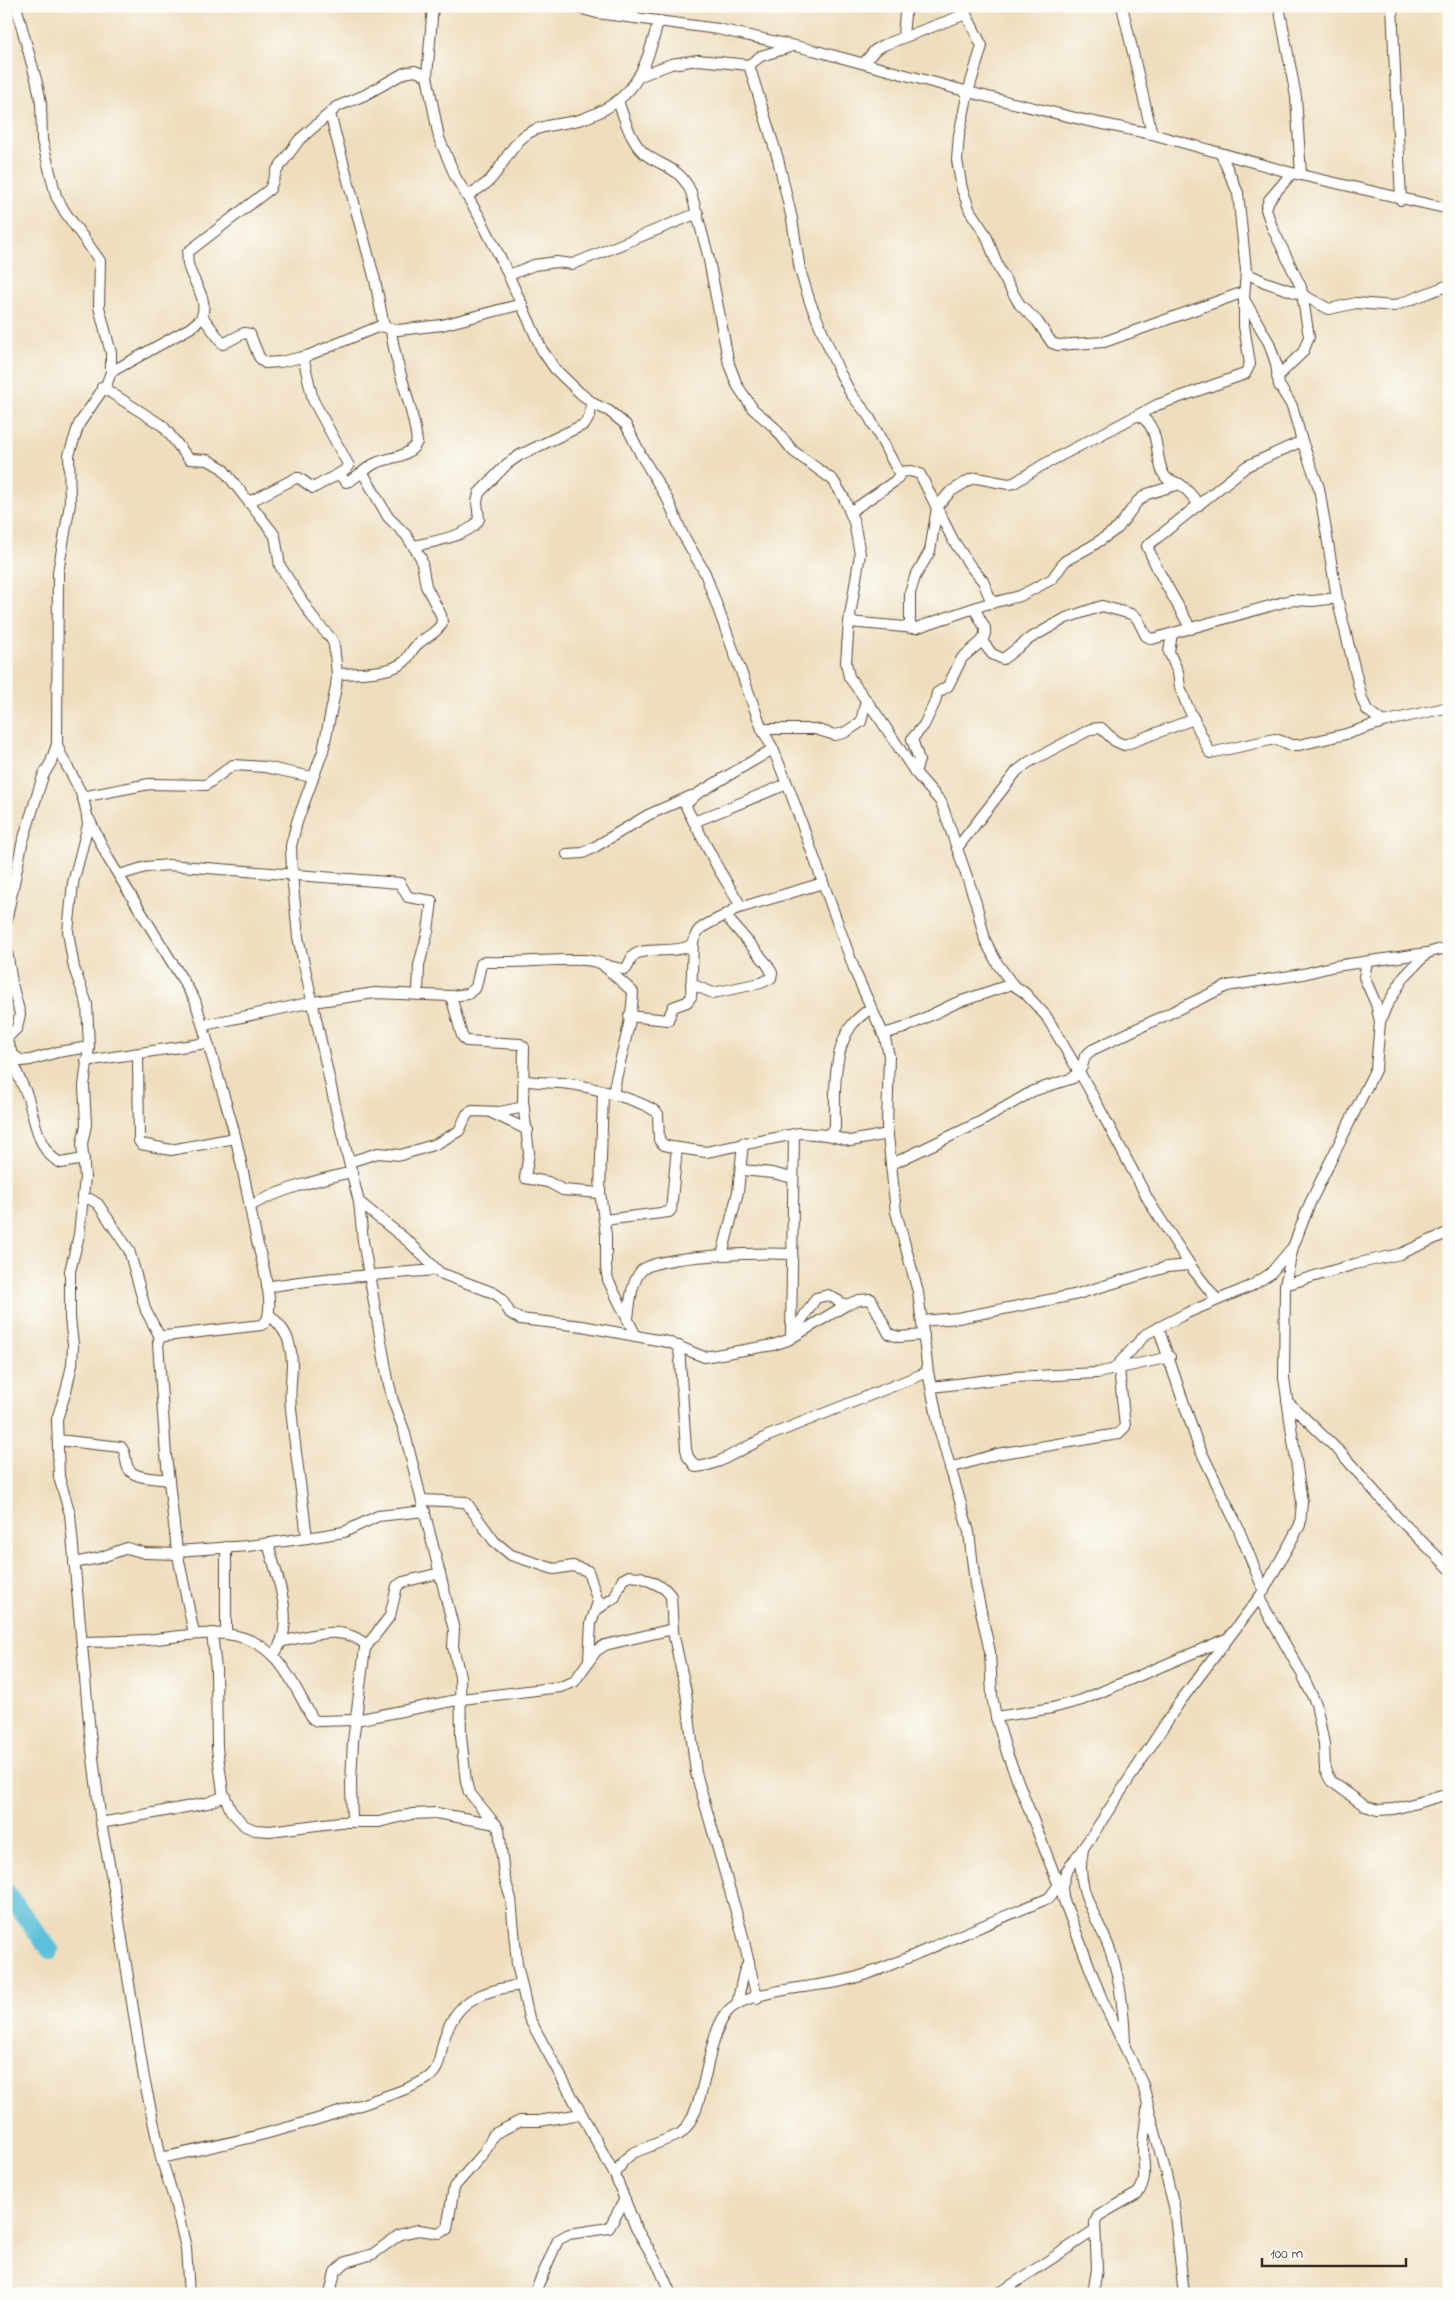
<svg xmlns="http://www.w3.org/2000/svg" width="1455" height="2300" viewBox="0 0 1455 2300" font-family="'Indie Flower',sans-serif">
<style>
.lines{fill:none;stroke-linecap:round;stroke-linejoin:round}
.river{stroke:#5cc1da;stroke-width:18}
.minor-casing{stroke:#564536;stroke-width:12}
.minor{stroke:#fff;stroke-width:10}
</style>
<rect width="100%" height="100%" fill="#fdfcf7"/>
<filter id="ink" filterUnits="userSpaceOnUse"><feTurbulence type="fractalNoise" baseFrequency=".02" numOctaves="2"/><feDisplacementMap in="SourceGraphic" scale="10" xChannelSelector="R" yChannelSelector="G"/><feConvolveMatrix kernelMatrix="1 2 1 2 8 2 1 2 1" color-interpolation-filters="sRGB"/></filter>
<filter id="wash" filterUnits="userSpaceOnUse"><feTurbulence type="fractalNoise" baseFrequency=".0096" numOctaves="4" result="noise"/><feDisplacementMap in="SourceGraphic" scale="20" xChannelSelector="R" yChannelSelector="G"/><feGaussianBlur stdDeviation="1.12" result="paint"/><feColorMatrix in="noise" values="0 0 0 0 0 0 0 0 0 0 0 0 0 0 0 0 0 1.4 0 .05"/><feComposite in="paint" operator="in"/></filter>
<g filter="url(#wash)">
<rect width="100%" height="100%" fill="#eedebe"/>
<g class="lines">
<path class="river" d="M6,1892L50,1950"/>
</g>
</g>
<g filter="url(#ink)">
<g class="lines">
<defs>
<g id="minor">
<path d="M16,6L37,83L41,103L42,140L56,196L65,212L100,261L99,307L111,353V372L107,383L79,424L69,455L70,504L58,572L57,743C60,758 70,769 76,783C83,795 87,811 88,825L73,883L68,932L74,968L87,1004L89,1047L84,1086L86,1125L82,1144L85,1177L79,1235L70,1271V1318L73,1345L72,1365L66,1391L57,1419L59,1477L70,1514L90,1733L101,1823L114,1889L144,2078L161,2158L175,2202L186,2248L189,2294"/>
<path d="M433,6L427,76L439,138L456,178L479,216L503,263L542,350L555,369L580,393L594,404L609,411L626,425L641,455L668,500L682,533L705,573L762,729L773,749L790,791L856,974L885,1038L889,1056L887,1126L896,1212L918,1292L928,1372L940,1432L969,1532L975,1584L990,1652L992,1696L996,1717L1008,1756L1059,1886"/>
<path d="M572,6L597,13L718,29L813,50L980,95L1084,120L1152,134L1292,173L1449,209"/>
<path d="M962,6L982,46L968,92L959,135L957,160L962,189L970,211L986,235L999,269L1020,305L1037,321L1052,343L1058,345L1104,342L1244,292"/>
<path d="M1122,6L1152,134"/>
<path d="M1279,6L1296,97L1301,175"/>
<path d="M1392,6L1401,200"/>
<path d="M903,36L905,14L910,6"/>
<path d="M864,63L875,50L884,45L966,14"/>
<path d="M749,65L778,159L792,219L800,270L810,302L838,369L851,394L868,415L900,475L895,481L850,512"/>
<path d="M640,76L671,64L698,60L749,65L761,56L790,47"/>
<path d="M618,101C624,117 630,141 644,153C663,168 679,166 691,192L708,255L729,364L737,385L753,409L774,427L793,451L833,480L844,498L854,522L860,554L849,622L846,662L849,677L880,719L915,772L941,802L976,903L985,940L997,963L1012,984L1025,993L1046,1016L1088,1087L1150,1203L1192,1268L1217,1300"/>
<path d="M1221,154L1238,193L1246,270L1244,299L1269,343L1276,364L1279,385L1292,406L1302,441L1319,488L1337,598L1362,699L1367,710L1383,722L1449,707"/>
<path d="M467,196C474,191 483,187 489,181C503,167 508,149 524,136C540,124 560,125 579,120C633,103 645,73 658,22"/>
<path d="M1246,273L1265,282L1303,295L1329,309L1356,303L1394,306L1449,285"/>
<path d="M509,275L534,265L556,262L573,264L698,213"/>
<path d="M202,316L223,344L244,333L250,334L259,357L265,363L280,362L307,356L380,326L398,330L442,325L522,304"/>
<path d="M384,327L375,280L330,114L336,107L365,95L404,73L415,71L427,76"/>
<path d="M111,372L190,328L201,319C212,293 183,277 188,252L270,189L277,170L299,140L331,112"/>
<path d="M1277,377L1303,352L1309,337L1301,287L1272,227L1266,209L1269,200L1292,173"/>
<path d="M102,387L163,426L189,459L208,460L222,468L270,529L275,536L280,566L315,621L331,638L334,645L337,674L336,687L323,751L297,822L291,846L292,874L298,937L337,1114L359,1202L363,1241L388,1380L393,1401L404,1430L454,1630L453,1647L460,1676L461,1736L466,1782L469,1792L499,1829L504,1876L511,1899L517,1964L529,2018L615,2175L636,2228L658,2265L671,2294"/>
<path d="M1138,415C1161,426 1154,454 1163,473C1167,482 1174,480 1181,485C1189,491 1194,498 1199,505"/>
<path d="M899,472L911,471L920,474L953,540L971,567L983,581L992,603"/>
<path d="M339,474L346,482L350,481C357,476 365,470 372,465C387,456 408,460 417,442C413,403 395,368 391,330"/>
<path d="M249,502L296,478H299L313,488L342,472L349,466L313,400L303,357"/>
<path d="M414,546C431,542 471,536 479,519L477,502L479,493L507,464L520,455L585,424L590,415L591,402"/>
<path d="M849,622L916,628L983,605L1020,596L1052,579L1065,561L1092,546L1118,528L1137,502L1147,494L1180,484"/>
<path d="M910,628V593L915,577L930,551L937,507L950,492L971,479L977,478L1008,484L1014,483L1041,466L1157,405L1245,374L1250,364L1244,326V300"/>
<path d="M1191,629L1158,570L1147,546L1247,466L1302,441"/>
<path d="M1172,634L1169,652L1178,672L1180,687L1186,703L1210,753L1275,739L1292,745H1299L1346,734L1383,722"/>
<path d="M982,641L992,654L1003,659L1029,639L1066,618L1102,606L1131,614L1137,618L1146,636L1152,639L1291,600L1313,601L1337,598"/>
<path d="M337,674C355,673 392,674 405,661C410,655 412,648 419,643C427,636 437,633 442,623L441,615L426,586L421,558L406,535L388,517L363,473"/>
<path d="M762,729H815L835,735L844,733L861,722L866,700"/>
<path d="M915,772L919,760L912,739L924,725L935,702L937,693L948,686L962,658L982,641L985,634V628L974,608"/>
<path d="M82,797L149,784L206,785L233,765L265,767L312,777"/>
<path d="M89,819L108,858L195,1000C207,1041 220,1082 232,1124C242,1161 248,1199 256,1237C260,1256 277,1306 265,1323L261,1325L165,1336L160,1337L158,1343L166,1455L177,1551L194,1634"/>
<path d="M694,822L787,784"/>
<path d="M957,848L1017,771L1029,762L1091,729L1101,728L1115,741L1124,745L1194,719"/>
<path d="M567,854L583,853L593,848L648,815L691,796"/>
<path d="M119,875L146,867L168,865L400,883L408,897L432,901L428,931L419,965L418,995"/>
<path d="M736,909L823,883"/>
<path d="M6,922L22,844L43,776L51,762L57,744"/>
<path d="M6,943L12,984L20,1014L17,1028L6,1039"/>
<path d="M1367,962L1364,977L1376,1004L1380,1022"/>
<path d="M602,964L633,992C632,1027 618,1061 613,1095"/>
<path d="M691,984L713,993L761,983L771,978L772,973L767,964L725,915"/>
<path d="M451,996L462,1036L466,1041L520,1044L524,1047L523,1102L529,1153L525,1178L548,1182L563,1190L600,1193"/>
<path d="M629,1016L668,1020L673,1007L687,1002L691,997L693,943"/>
<path d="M204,1025L313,1002L375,993L451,996L468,994L476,987L481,964L484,962C518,963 551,959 584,960C598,960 611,969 626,969C629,965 630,960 633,956C643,946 674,954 689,946C695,943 694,935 699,930C708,921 736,914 739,903L718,868L687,809L686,804L697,794L773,749"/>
<path d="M883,1034L904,1028L956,1003L1012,984"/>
<path d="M6,1041C13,1049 13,1061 16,1070C19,1079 24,1087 27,1095C35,1118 37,1152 61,1163L84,1159"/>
<path d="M138,1054L139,1141L141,1144L171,1150L235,1138"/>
<path d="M13,1055L22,1061L30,1060L58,1052L89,1047"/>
<path d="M86,1061L207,1043"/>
<path d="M523,1080C539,1084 554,1081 570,1084C587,1086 649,1102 658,1114L659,1140L664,1145L672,1147L706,1152L800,1133L827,1135L835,1128C835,1096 832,1053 851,1026C857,1018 864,1013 871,1008"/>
<path d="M603,1092L600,1192L606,1235V1268L608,1280L636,1336"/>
<path d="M492,1113L528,1130"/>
<path d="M827,1135L850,1141L888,1134"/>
<path d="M349,1162L378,1153L401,1155L436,1144L459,1131L467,1114L472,1111L500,1112L524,1107"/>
<path d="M892,1164L980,1122L1033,1091L1073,1078L1082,1067L1085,1056L1092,1050L1227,986L1303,974L1335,966L1427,953L1449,947"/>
<path d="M742,1170L772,1173L793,1178"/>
<path d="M83,1199H90L98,1204L129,1250L146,1311L160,1337"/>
<path d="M359,1202L409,1242L440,1273L494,1293L501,1298L510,1313L520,1319L582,1326L668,1342L704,1357L773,1345L788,1340L846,1305L859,1300L871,1299L889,1334L899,1337L924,1335"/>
<path d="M250,1206C281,1189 317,1180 352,1172"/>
<path d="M604,1220L669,1212L671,1210L677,1148"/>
<path d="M722,1255L738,1192L743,1143"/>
<path d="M1285,1285L1355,1264L1400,1254L1449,1232"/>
<path d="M267,1287C322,1277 379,1275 435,1270"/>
<path d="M269,1314C277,1322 286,1331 289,1343C296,1366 288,1386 291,1408C295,1451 302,1494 307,1538"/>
<path d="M628,1318C630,1303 631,1283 641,1271C657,1254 766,1253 792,1254"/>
<path d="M922,1321L958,1318L1074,1295L1167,1267L1189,1265"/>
<path d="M1158,1327L1198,1445L1236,1523L1264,1591"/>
<path d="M791,1335L794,1134"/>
<path d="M791,1336L816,1298L828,1295L846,1305"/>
<path d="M679,1346L686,1449L688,1457L696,1467L708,1465L720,1461L768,1436L928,1372"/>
<path d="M1113,1370L1146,1334L1187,1313L1251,1286L1270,1274L1291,1249"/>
<path d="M932,1387L1014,1377L1097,1373L1170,1357"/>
<path d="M1287,1401L1341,1453L1397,1517L1449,1568"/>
<path d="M58,1440L121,1447C126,1452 125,1458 127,1465C130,1480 157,1478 169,1480"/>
<path d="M950,1468L997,1454L1118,1434L1125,1427L1119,1368"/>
<path d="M422,1500L466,1502L494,1541L511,1555L554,1569L573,1566L588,1571L598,1602L591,1623L589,1659"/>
<path d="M268,1543C277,1579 298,1624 273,1656"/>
<path d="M226,1547V1633"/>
<path d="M177,1551L248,1546L307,1538L344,1532L378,1516L425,1511"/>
<path d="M74,1563L99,1558L127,1548L145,1553L178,1554"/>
<path d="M1259,1598L1302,1674L1316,1704L1324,1744L1325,1770L1331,1781L1365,1806L1378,1810L1394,1809L1449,1794"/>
<path d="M595,1611L615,1597L622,1580L629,1576L641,1577L656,1584L665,1589L671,1596L673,1632L686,1692L696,1773L741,1929L757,1998"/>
<path d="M212,1633L216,1669L217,1748L223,1792L231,1811L245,1826L255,1830L270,1831L340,1822H379L412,1814L436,1813L496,1824"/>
<path d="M283,1641C312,1636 343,1623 367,1646"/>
<path d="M82,1642C106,1641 131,1642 155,1639C195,1635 238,1623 271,1654C288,1669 301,1699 313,1719L317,1721L356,1720L462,1699L560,1687L574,1682L596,1651L605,1645L673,1629"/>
<path d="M996,1717L1052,1708L1082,1700L1226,1639"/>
<path d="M352,1822L351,1782L353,1741L365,1648L390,1616L397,1586L403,1582L440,1573"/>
<path d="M101,1823L207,1803L225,1796"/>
<path d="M1083,1850C1073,1893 1102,1921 1113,1959C1121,1986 1124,2014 1125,2043"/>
<path d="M737,2004L744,1972L749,1961"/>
<path d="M161,2158C231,2143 299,2127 366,2103C385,2096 405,2091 423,2081C438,2073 439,2063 442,2047C452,2002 478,1991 521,1985"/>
<path d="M615,2175L624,2160L633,2153L680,2134C708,2111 704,2039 728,2011C746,1991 811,1987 837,1982C868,1976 897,1962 926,1950C967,1932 1008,1915 1049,1898L1061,1882"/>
<path d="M330,2294L335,2272L346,2262L373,2254L399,2235L409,2232L419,2230L439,2233L447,2229L454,2187L483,2154L494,2134L520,2121H539L581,2114"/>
<path d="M534,2294L558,2240L569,2234L609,2228L625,2199"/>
<path d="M998,2294L1095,2230"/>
<path d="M1093,2294L1097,2269L1095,2222L1098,2216L1138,2193C1148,2180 1143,2165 1143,2150C1143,2137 1146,2123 1147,2110"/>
<path d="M1184,2294L1174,2206L1143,2085L1101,1997L1063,1898L1062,1887L1066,1872L1093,1834L1179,1703L1261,1595L1300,1525L1302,1502L1284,1378L1285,1285L1293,1247L1310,1203L1376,1068L1380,1022L1386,1007L1404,977L1427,953"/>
</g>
</defs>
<use href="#minor" class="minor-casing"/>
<use href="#minor" class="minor"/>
</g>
</g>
<rect width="1455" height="2300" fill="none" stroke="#fdfcf7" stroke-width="25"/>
<path d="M1262 2258v8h144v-8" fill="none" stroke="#3b2a1e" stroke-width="2.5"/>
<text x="1270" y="2258" font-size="15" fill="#3b2a1e" stroke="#fdfcf7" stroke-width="4" paint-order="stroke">100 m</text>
</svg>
